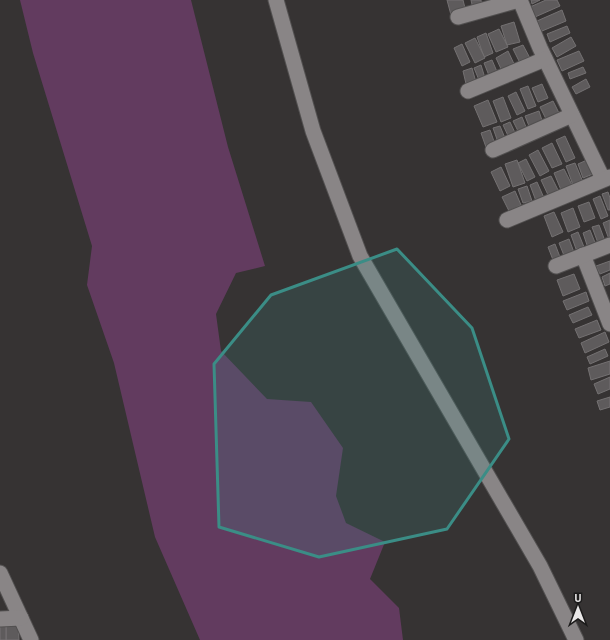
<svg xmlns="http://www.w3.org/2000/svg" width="610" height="640" viewBox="0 0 610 640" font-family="'PT Sans',sans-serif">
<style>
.water{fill:#623b5f}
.building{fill:#5e5b5c;stroke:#747172}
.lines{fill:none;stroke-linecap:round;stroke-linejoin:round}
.minor-casing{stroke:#525050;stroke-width:17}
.minor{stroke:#898586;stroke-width:15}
.marked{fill:#3b8d86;fill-opacity:0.2;stroke:#3b8d86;stroke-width:3;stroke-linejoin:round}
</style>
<rect width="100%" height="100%" fill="#363333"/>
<path class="water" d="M20,0H191L228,147L265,266L236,273L216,314L221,351L267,399L311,402L343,448L336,496L346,523L385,542L370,579L399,608L403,640H200L155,537L114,363L87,285L92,246L33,53Z"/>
<g class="building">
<path d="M447,0H463L466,12L451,15Z"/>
<path d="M471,0H481L482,7L473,9Z"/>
<path d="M531,0H540L532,4Z"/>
<path d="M546,0H557L560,6L535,17L530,7Z"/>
<path d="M562,10L566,21L542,31L537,21Z"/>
<path d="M514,22L520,42L507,45L501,26Z"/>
<path d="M567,26L570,33L550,42L547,34Z"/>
<path d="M499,29L508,47L496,52L488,34Z"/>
<path d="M486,33L493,53L484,57L477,37Z"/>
<path d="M571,37L576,46L557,57L552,48Z"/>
<path d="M475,38L485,58L475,63L465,43Z"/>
<path d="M462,44L470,62L462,66L454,48Z"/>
<path d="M523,45L531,60L521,65L513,49Z"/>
<path d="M508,51L515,66L502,71L496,58Z"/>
<path d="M579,51L584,61L562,71L557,60Z"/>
<path d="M492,60L498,74L490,78L484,63Z"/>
<path d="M481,65L485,78L479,80L474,68Z"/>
<path d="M583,67L586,73L570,79L568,73Z"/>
<path d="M472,68L477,86L467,88L463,71Z"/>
<path d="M586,79L590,87L576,94L572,87Z"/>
<path d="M542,84L548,98L538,102L532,88Z"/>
<path d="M528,86L536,106L528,109L520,89Z"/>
<path d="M516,92L525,111L517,115L508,96Z"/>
<path d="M503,97L511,118L501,122L493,101Z"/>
<path d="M488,100L497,122L483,127L474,106Z"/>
<path d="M553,101L560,115L547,121L540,107Z"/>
<path d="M539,111L544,127L531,131L525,116Z"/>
<path d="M522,117L528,132L520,135L513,121Z"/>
<path d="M510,122L517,137L510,140L503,125Z"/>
<path d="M500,126L507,143L499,145L493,128Z"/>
<path d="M490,130L496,147L487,150L481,133Z"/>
<path d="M565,136L575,158L566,162L556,140Z"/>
<path d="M552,143L562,164L552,168L542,148Z"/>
<path d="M538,150L549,171L540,176L529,155Z"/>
<path d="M526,159L535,177L527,181L518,163Z"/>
<path d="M517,160L525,183L513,187L505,164Z"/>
<path d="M587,160L593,174L583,178L578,164Z"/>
<path d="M575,163L583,182L573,185L566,166Z"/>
<path d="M501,167L510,186L500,191L491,172Z"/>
<path d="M564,169L572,185L561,190L554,173Z"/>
<path d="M551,176L559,192L549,197L541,180Z"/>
<path d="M537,182L544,198L536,201L530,185Z"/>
<path d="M527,186L532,201L523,203L518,189Z"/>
<path d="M515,191L521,205L509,211L502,197Z"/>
<path d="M608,192L610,198V210H608L602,194Z"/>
<path d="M600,196L608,216L601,219L593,199Z"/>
<path d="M589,202L595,218L584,222L578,206Z"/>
<path d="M573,208L580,227L568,232L561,213Z"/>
<path d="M554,212L563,232L552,237L544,216Z"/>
<path d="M610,220V242L603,223Z"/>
<path d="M599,225L605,241L598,243L592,227Z"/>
<path d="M590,230L596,245L588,248L583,233Z"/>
<path d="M578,232L584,247L576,249L571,235Z"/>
<path d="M569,239L575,255L565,258L559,243Z"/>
<path d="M555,244L560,257L553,260L548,247Z"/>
<path d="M610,261V270L600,274L596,266Z"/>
<path d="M610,273V284L605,286L602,277Z"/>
<path d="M574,274L580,289L563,296L557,280Z"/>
<path d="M586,292L589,301L567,310L563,301Z"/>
<path d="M588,307L592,315L573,323L569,315Z"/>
<path d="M597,320L601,330L579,338L575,329Z"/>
<path d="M605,332L609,342L585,353L581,343Z"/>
<path d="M605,349L608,356L590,364L587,357Z"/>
<path d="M610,361V374L591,380L588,368Z"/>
<path d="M610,377V389L598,394L594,384Z"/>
<path d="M610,397V407L600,410L597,401Z"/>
<path d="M18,621L19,640H6V622Z"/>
<rect x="0" y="622" width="6" height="18"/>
</g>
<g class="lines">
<defs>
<g id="minor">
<path d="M276,0L313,131L360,256L540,566L576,640"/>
<path d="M520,0L540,48L603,179"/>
<path d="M458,17L519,0"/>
<path d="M468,91L545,59"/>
<path d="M493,150L572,115"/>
<path d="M507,220L610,177"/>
<path d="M583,255L610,324"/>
<path d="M556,266L610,245"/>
<path d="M0,573L31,640"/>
<path d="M0,619L21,618"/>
</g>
</defs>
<use href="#minor" class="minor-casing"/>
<use href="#minor" class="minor"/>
</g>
<path class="marked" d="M397,249L472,328L509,439L447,529L319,557L219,527L214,364L271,295Z"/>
<g transform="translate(578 608)" stroke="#1c1b1b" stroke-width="3" paint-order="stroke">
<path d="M0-3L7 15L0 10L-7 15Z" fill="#eae8e8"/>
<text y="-6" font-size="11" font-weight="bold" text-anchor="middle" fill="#eae8e8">U</text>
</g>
</svg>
